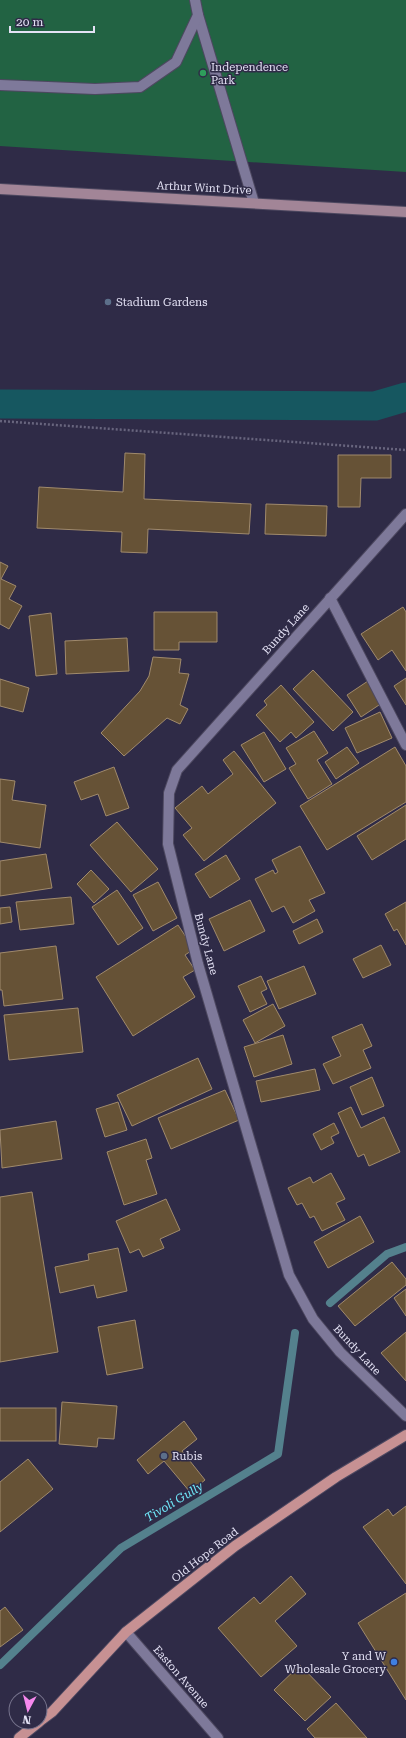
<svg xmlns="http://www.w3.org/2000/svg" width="406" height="1738" viewBox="0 0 406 1738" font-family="'Roboto Serif',serif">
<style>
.green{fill:#226343}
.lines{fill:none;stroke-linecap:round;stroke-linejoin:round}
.stream{stroke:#54818d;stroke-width:8}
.canal{stroke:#165760;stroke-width:29}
.building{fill:#665236;stroke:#a08a6c}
.lane-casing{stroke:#4d4860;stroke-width:12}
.street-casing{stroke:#4d4860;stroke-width:12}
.secondary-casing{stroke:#4d4860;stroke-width:12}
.primary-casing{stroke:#4d4860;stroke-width:12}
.path{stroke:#68657e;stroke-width:2.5;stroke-dasharray:2 2;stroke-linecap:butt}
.lane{stroke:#7e799a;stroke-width:10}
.street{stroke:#7e799a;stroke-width:10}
.secondary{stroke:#a28597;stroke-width:10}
.primary{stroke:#c79193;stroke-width:10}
.leisure-dot{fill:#2e9e5b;stroke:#2f2b47;stroke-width:1.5}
.service-dot{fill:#5c6f8a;stroke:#2f2b47;stroke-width:1.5}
.shop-dot{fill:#3f7fe0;stroke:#2f2b47;stroke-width:1.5}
.labels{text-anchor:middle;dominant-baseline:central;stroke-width:3;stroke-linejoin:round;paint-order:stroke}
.poi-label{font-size:11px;fill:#e4e2f5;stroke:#2f2b47;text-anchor:start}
.street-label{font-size:11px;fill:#e4e2f5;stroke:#2f2b47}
.water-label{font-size:12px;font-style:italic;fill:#70e8f9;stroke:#2f2b47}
</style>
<rect width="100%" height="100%" fill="#2f2b47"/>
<path class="green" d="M0,0H406V172L0,146Z"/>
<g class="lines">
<g class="stream">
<path d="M330,1303L387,1254L406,1247"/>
<path d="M0,1665L121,1548L278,1454L295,1333"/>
</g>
<path class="canal" d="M0,404L375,406L406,397"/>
</g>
<g class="building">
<path d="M125,453L145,454L144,499L251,504L249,534L148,529L147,553L121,552L122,532L37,528L39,487L123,492Z"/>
<path d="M338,455H391V478H361L360,507H338Z"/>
<path d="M266,504L327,506L326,536L265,534Z"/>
<path d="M0,562L8,566L1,579L16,586L9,599L22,606L9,629L0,624Z"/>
<path d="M403,607L406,612V671L392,650L378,660L361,634Z"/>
<path d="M154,612H217V642H179V650H154Z"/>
<path d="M51,613L57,674L36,676L29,616Z"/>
<path d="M127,638L129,671L66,674L65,641Z"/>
<path d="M153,657L181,659L179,673L189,674L180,705L188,709L180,724L167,718L124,756L101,733L140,691L149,676Z"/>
<path d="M313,670L353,712L333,731L293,689Z"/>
<path d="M406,678V705L394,686Z"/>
<path d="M0,679L29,688L23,712L0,706Z"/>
<path d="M368,681L382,703L361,717L347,695Z"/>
<path d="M281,685L314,722L296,738L291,732L280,742L256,715L267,705L264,701Z"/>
<path d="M380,712L392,738L357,753L345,728Z"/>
<path d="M314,731L328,753L317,760L332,784L308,799L289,768L296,764L286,748Z"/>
<path d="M264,732L286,769L264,782L241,745Z"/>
<path d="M347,747L359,763L336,779L325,762Z"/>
<path d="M395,747L406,766V802L327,850L300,806Z"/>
<path d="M234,751L276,803L204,861L183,835L192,828L175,808L202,786L208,794L233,774L223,760Z"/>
<path d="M114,767L129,808L106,816L98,794L81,800L74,782Z"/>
<path d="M0,779L15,781L12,800L46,805L40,848L0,842Z"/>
<path d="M406,805V839L372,860L357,836Z"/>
<path d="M117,822L158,869L131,892L90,845Z"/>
<path d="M300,846L325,893L309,900L315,911L293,923L284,906L272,912L255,879L273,870L275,874L278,872L272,860Z"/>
<path d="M46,854L52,888L0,896V861Z"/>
<path d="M226,855L240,879L210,898L195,874Z"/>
<path d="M91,870L109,889L94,903L77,884Z"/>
<path d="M158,882L177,918L153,931L133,895Z"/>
<path d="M117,890L143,928L118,945L92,907Z"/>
<path d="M71,897L74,924L20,930L16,902Z"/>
<path d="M250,900L265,931L224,951L209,919Z"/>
<path d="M406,902V945L397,929L394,931L385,914Z"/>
<path d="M10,907L12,922L0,924V908Z"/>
<path d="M317,919L323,932L299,944L293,931Z"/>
<path d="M178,925L194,949L185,955L195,970L183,977L195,997L133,1036L96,977Z"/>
<path d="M381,945L391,965L363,978L353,959Z"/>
<path d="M56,946L63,999L4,1006L2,990H0V953Z"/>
<path d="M304,966L316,994L279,1009L267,981Z"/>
<path d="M261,976L267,989L261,992L267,1004L250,1012L238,986Z"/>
<path d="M273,1004L285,1026L255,1043L243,1020Z"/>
<path d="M78,1008L83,1052L9,1060L4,1015Z"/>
<path d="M362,1024L372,1046L363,1050L371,1068L333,1084L323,1064L341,1056L332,1037Z"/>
<path d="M283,1035L292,1064L254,1077L244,1047Z"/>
<path d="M198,1058L212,1089L132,1126L117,1095Z"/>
<path d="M315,1069L320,1090L261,1102L256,1081Z"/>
<path d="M372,1077L384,1106L362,1115L350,1087Z"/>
<path d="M225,1090L239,1120L171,1149L158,1118Z"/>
<path d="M118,1102L127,1130L105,1137L96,1109Z"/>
<path d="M351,1107L361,1128L384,1117L400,1152L369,1166L364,1154L358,1157L338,1113Z"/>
<path d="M56,1121L62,1159L2,1168L0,1130Z"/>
<path d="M334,1123L339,1133L331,1137L334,1143L321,1150L313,1134Z"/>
<path d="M146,1139L152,1158L146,1160L157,1194L124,1205L107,1152Z"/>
<path d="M331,1173L345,1199L336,1203L345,1220L322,1231L314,1216L310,1218L302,1203L297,1205L288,1188L310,1177L313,1183Z"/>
<path d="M32,1192L58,1352L0,1362V1197Z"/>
<path d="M166,1199L180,1230L160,1239L164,1248L143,1257L139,1249L130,1253L116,1221Z"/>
<path d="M360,1216L374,1242L328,1268L314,1242Z"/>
<path d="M118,1248L127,1291L97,1298L94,1285L60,1293L55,1267L89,1260L88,1254Z"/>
<path d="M392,1262L406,1279V1285L355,1326L338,1306Z"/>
<path d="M406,1289V1316L394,1298Z"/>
<path d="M135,1320L143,1368L107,1375L98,1327Z"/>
<path d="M406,1332V1381L381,1353Z"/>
<path d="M62,1402L117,1406L114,1439L98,1438L97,1447L59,1444Z"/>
<rect x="0" y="1408" width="56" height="33"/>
<path d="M184,1421L197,1439L182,1451L205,1480L190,1492L164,1461L148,1474L137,1460Z"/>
<path d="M28,1459L53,1489L0,1532V1482Z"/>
<path d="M406,1506V1584L363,1527L388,1509L393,1516Z"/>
<path d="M291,1576L306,1594L275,1621L297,1646L261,1677L218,1628L254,1597L260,1604Z"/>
<path d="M406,1593V1700L358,1623Z"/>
<path d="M5,1607L23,1630L0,1647V1611Z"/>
<path d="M300,1665L331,1697L305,1721L274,1690Z"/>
<path d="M336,1703L367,1738H315L307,1729Z"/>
</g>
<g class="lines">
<defs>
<g id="lane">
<path d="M198,15L254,203"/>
<path d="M0,85L95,89L140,87L176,62L198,15L195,0"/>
</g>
<g id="street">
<path d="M406,514L177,770L169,793L168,844L198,964L289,1275L313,1319L340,1352L406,1416"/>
<path d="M330,598L406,745"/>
<path d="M126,1632L218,1738"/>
</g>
<path id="secondary" d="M0,189L406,212"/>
<g id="primary">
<path d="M40,1721L52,1712L126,1632L235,1546L336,1477L406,1435"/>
<path d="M19,1738L39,1722"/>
</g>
</defs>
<use href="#lane" class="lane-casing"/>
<use href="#street" class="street-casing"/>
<use href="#secondary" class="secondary-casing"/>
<use href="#primary" class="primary-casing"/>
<path class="path" d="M0,421L406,450"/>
<use href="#lane" class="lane"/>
<use href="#street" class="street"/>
<use href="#secondary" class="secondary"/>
<use href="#primary" class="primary"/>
</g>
<circle class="leisure-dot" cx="203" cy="73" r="4"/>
<g class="service-dot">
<circle cx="108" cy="302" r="4"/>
<circle cx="164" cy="1456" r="4"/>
</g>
<circle class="shop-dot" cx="394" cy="1662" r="4"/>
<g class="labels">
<g class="poi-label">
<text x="211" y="67">Independence<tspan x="211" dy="13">Park</tspan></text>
<text x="116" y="302">Stadium Gardens</text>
<text x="172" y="1456">Rubis</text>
<text x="386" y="1656" text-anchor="end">Y and W<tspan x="386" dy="13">Wholesale Grocery</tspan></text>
</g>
<g class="street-label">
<text transform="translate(204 188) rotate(3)">Arthur Wint Drive</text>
<text transform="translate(286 629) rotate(-48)">Bundy Lane</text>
<text transform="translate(206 944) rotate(75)">Bundy Lane</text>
<text transform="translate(357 1350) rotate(47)">Bundy Lane</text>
<text transform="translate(205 1555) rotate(-38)">Old Hope Road</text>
<text transform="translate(181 1677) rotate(49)">Easton Avenue</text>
</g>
<g class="water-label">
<text transform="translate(174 1502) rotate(-31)">Tivoli Gully</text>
</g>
</g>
<g transform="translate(28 1710) rotate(187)"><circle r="19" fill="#2f2b47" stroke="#77748d"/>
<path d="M0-3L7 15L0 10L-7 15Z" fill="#f688ed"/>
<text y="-6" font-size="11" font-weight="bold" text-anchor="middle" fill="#e4e2f5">N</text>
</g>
<path d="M10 26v6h84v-6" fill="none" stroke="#e4e2f5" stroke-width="2"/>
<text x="16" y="26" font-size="12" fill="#e4e2f5" stroke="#2f2b47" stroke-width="3" paint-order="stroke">20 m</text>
</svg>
